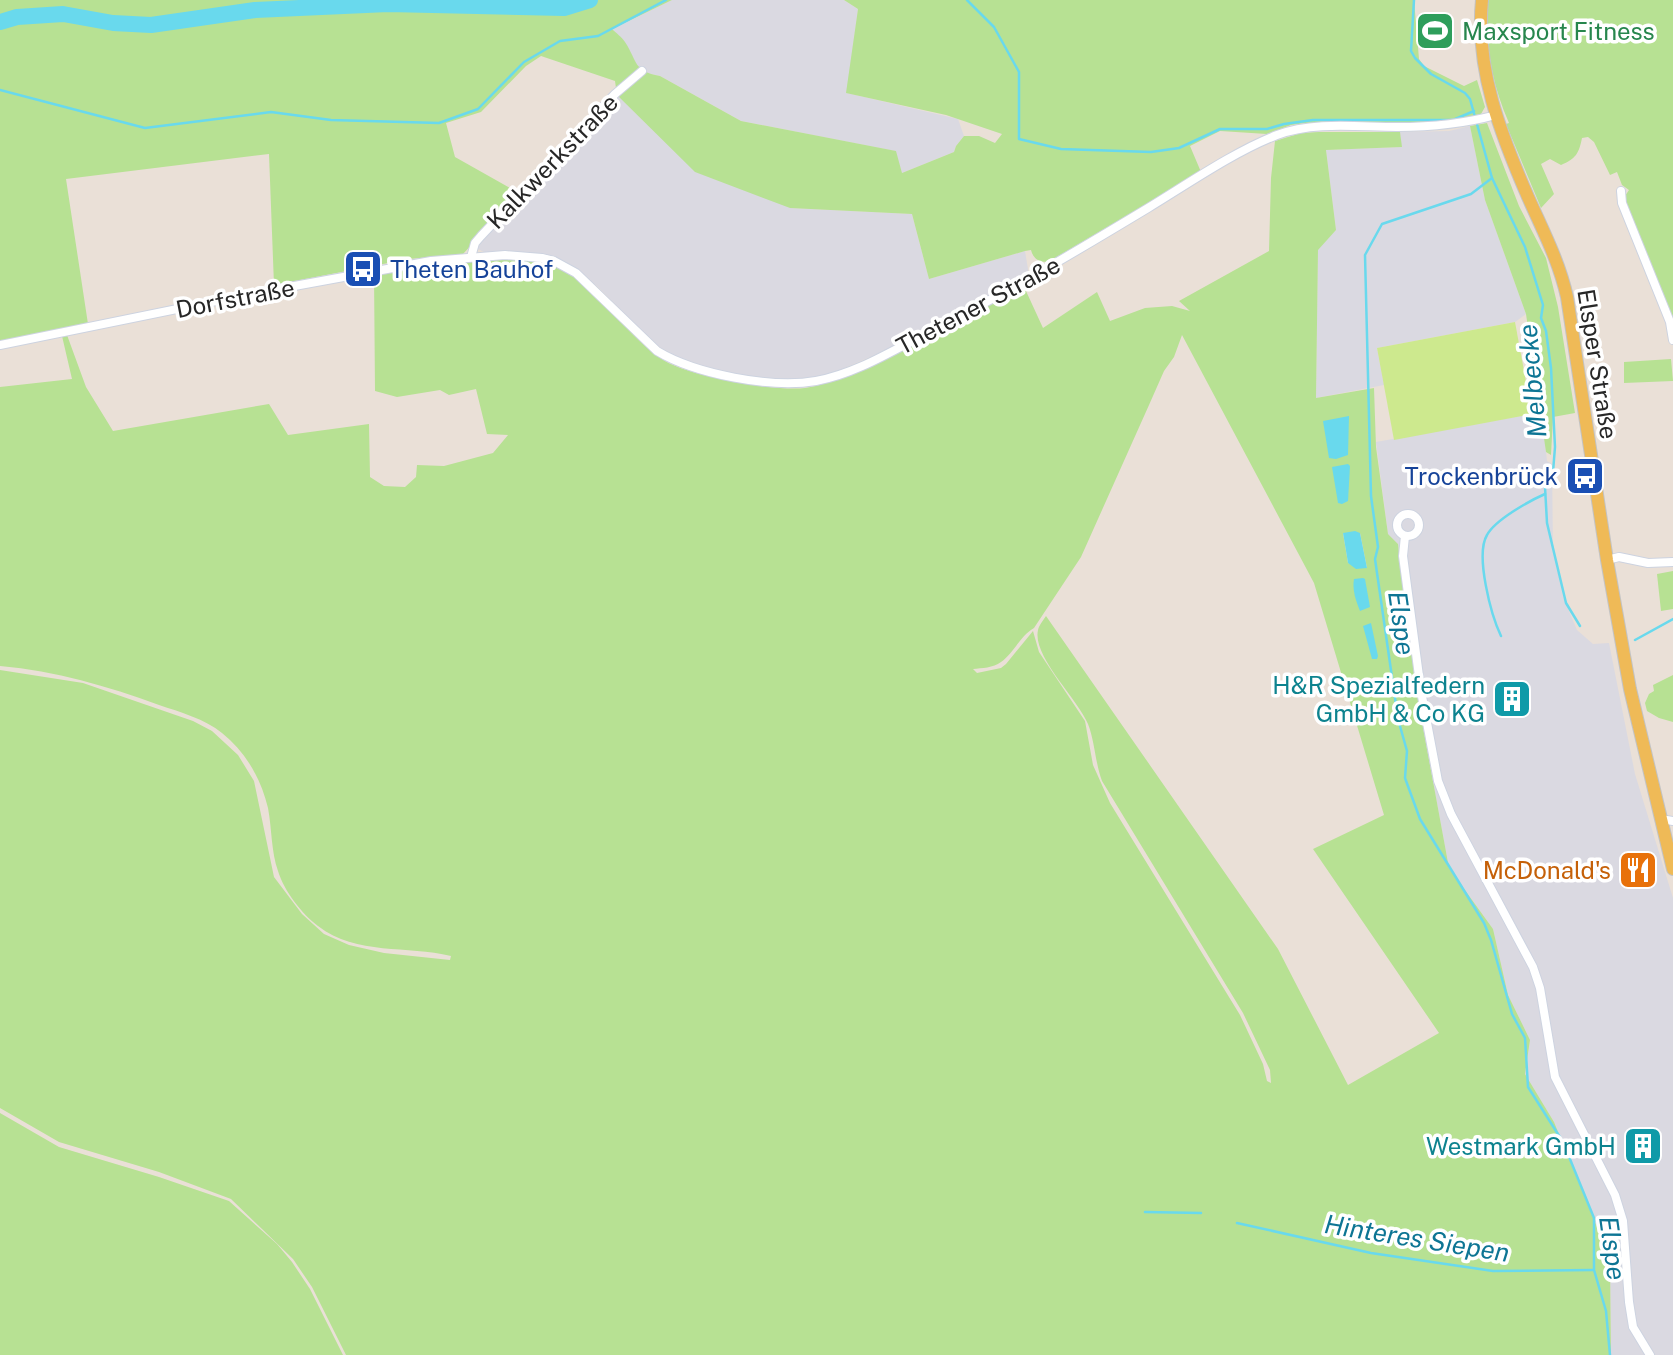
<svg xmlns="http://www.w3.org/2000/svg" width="1673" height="1355" viewBox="0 0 1673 1355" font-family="'Public Sans',sans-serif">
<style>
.industrial{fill:#dad9e1}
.green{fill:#b7e193;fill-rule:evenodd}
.pitch{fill:#cde98e}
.water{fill:#69d9ed}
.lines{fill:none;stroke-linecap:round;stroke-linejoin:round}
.stream{stroke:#69d9ed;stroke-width:2.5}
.river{stroke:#69d9ed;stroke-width:16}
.minor-casing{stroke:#cdd3e0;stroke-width:10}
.primary-casing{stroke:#c3c3c3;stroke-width:14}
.minor{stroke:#fff;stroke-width:8}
.primary{stroke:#efba57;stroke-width:12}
.labels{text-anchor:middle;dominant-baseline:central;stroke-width:7;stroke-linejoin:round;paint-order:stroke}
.leisure-label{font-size:24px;fill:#27864d;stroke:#fff;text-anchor:start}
.street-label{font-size:24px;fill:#272727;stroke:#fff}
.transit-label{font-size:24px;fill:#164399;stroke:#fff;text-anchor:start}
.culture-label{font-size:24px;fill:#0d838f;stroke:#fff;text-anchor:end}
.food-label{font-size:24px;fill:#c56008;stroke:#fff;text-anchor:end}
.water-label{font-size:26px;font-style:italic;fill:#0d7594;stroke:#fff}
</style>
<rect width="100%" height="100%" fill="#eae0d7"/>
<g class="industrial">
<path d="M672,0H844L858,9L847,93L958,119L964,136L956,146L954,152L902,173L895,151L741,121L660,76L646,73L634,63L624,41L612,29Z"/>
<path d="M617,95L790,208L912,214L929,279L1025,251L1029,275L909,340L828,375L804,379L769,380L718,370L676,357L655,344L597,286L564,262L546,255L484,252L478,249L480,242Z"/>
<path d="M1470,126L1485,200L1526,314L1515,322L1377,348L1384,385L1316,398L1318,249L1336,230L1326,150L1401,147L1400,132L1449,131Z"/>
<path d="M1532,414L1542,416L1547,461L1552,464L1553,550L1563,597L1577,630L1593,644L1609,643L1635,774L1673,898V1355H1611L1610,1259L1554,1122L1525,1074L1530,1040L1508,995L1493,929L1449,868L1416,689L1398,544L1388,534L1376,442Z"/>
</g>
<g class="green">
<path d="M0,0H672L612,29C616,33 622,37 625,42C638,62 633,71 660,76L741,121L896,151L902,173L954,152L956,146L964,136H979L995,143L1002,134L946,115L846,93L858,9L844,0H1414L1419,59L1424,66L1464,86L1477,80L1485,107L1481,114C1425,129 1363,123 1306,123L1291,125L1267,134L1220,131L1190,146L1201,172L1050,261C1041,264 1033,259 1031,250L1025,251L929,279L912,214L790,208L695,172L617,95L615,81L541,56L526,66L481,112L446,123L455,157L519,193L463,254L409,259L274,285L269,154L66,179L88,324L0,342Z"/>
<path d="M1488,0H1673V320L1626,203L1625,196L1629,190L1622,185L1617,172L1610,175L1594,142L1588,137L1582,138C1579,153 1576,159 1561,165L1550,159L1541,164L1554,194L1541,208L1506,124L1509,123C1491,83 1485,42 1488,0Z"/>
<path d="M1487,123L1519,206L1546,258L1558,307L1575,413L1553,417L1551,455L1546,452L1526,314L1485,200L1470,126Z"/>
<path d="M1319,132H1400L1402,147L1326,150L1336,230L1318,250L1316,398L1374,388L1376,447L1388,534L1398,544L1416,689L1449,868L1493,929L1508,995L1530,1040L1525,1074L1554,1122L1610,1259L1611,1355H346L312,1287L293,1259L231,1199L159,1172L59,1142L0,1108V670L83,683L193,721L212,731L238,755L254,781L274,877L302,914L324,934L349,945L384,953L450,960L451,956C407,945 357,956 318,926C302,914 284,891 278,871C271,851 272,829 268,808C261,779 246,752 222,733C205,719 180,712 159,705C107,686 56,671 0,666V387L72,379L62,336L67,335L86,387L113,431L269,404L288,435L369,424L370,477L384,486L405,487L416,477L417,465L444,466L493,453L508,435L487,434L476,389L449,395L440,390L397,397L375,391L374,274C423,267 507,247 553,265C590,279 615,319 644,345C650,350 658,357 665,361C690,376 775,392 805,388C824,385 842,377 860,370C916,347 966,314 1021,288L1026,291L1043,328L1097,292L1110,321L1145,308L1172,306L1190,311L1179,301L1269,251L1271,178L1275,141L1301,133ZM1182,335L1314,583L1384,815L1313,849L1439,1033L1348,1085L1278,949L1046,616C1043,621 1039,625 1038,630C1032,656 1077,698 1088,724C1095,742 1095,762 1102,781L1243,1013L1270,1070L1271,1083L1267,1081L1263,1064L1240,1015L1110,803L1093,765L1085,721L1039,652L1033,631L1006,664L1001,668L977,673L973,669C982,668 993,668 1001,662C1014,653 1020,636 1034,628L1081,557L1149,405L1164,371L1174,357ZM1343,533H1360L1367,568L1348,563Z"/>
<path d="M1671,359L1673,381L1624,383V362Z"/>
<path d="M1673,571V609L1661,611L1657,574Z"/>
<path d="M1673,675V722L1659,718L1647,711L1645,703L1649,694L1654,691L1653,685Z"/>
<path d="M0,1113L59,1147L159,1177L229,1201L277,1244L292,1262L310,1289L343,1355H0Z"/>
</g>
<path class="pitch" d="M1515,322L1532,414L1394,440L1377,348Z"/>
<g class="water">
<path d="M1349,416L1348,455L1336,459L1329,458L1323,421Z"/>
<path d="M1348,464L1350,466L1348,501L1342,504L1338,503L1332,467Z"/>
<path d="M1355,531L1360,533L1367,568L1356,569L1348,563L1343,533Z"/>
<path d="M1363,578L1365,579L1370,607L1360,611C1356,601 1352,590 1354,579Z"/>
<path d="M1371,623L1378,656L1377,659H1372L1363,626Z"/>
</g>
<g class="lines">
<g class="stream">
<path d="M967,0L994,27L1019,72V139L1061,149L1151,152L1179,148L1220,129H1267L1284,124L1313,120H1453L1474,111"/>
<path d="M1414,0L1411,51L1415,58L1431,74L1465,93L1470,99L1492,178L1471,194L1382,224L1365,255L1371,496L1378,547L1375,559L1398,719L1407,751L1405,778L1420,819L1484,923L1491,940L1512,1014L1525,1038L1528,1087L1563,1142L1594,1218V1270L1606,1311L1610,1355"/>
<path d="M0,90L145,128L271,112L331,120L439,123L478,109L524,62L560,41L598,36L666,0"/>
<path d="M1492,178L1525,247L1543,305L1541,318L1546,331L1551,368L1555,447L1553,472L1550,482L1545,487L1547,523L1566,603L1580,626"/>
<path d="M1501,636C1491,615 1475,555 1487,535C1495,520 1529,501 1545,494"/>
<path d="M1635,640L1673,619"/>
<path d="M1145,1212L1201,1213"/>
<path d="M1237,1223L1371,1253L1493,1271L1593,1270"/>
</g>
<path class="river" d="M0,22L17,17L63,14L113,23L151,25L255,10L388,4L564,8L590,0"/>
<defs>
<g id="minor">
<path d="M1621,191L1622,203L1670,322L1673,340"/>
<path d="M471,257L475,243L481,236L615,94L642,71"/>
<path d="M0,345L256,293L431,261L505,255L542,258L554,261L576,273L657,351C695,374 772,389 816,381C855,374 892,351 927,333C1003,295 1075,252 1148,208C1186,185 1235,151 1277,135C1314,121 1358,127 1397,127C1431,127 1463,124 1496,115"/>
<circle cx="1408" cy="525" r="11"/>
<path d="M1405,536L1403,556L1421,691L1438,781L1451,814L1533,967L1540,988L1555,1077L1615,1195L1623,1221L1629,1302L1633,1327L1650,1355"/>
<path d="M1607,560L1619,557L1648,563L1673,562"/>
<path d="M1661,819L1673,821"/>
</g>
<path id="primary" d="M1482,0C1475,69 1501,135 1528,197C1543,231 1559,261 1567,297L1607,560L1630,689L1673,869"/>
</defs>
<use href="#minor" class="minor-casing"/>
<use href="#primary" class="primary-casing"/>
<use href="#minor" class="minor"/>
<use href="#primary" class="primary"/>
</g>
<defs>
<symbol id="stadium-square" viewBox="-11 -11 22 22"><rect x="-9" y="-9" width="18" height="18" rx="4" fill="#2e9e5b" stroke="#fff"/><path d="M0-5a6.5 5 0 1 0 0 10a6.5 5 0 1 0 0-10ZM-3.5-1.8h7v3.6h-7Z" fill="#fff"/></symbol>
<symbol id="bus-square" viewBox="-11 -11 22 22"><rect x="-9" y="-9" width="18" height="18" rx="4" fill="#1a4fb4" stroke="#fff"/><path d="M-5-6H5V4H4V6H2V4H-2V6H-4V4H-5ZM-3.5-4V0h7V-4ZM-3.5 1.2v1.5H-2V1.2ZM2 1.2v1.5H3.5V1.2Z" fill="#fff"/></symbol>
<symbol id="building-square" viewBox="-11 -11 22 22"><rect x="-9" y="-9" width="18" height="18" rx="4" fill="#0f9aa8" stroke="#fff"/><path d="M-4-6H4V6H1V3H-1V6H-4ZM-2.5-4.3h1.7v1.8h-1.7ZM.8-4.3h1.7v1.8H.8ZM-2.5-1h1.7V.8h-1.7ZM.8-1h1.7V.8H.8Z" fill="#fff"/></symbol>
<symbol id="restaurant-square" viewBox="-11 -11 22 22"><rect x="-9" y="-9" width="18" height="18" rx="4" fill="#e8710a" stroke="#fff"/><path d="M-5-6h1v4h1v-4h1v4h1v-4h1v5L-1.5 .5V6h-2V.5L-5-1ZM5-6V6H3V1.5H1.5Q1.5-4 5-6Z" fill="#fff"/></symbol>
</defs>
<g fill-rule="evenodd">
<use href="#stadium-square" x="1413" y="9" width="44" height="44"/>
<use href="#bus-square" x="341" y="247" width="44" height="44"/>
<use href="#bus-square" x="1563" y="454" width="44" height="44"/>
<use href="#building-square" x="1490" y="677" width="44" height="44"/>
<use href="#restaurant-square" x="1616" y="848" width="44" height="44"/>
<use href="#building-square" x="1621" y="1124" width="44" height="44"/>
</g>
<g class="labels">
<g class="leisure-label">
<text x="1462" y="31">Maxsport Fitness</text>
</g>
<g class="street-label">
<text transform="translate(552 161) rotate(-46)">Kalkwerkstraße</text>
<text transform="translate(235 298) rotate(-11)">Dorfstraße</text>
<text transform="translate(978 305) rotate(-28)">Thetener Straße</text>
<text transform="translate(1598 364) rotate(81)">Elsper Straße</text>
</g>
<g class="transit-label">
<text x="390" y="269">Theten Bauhof</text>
<text x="1558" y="476" text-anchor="end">Trockenbrück</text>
</g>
<g class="culture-label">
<text x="1485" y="685">H&amp;R Spezialfedern<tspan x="1485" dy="28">GmbH &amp; Co KG</tspan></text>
<text x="1616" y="1146">Westmark GmbH</text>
</g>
<g class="food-label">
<text x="1611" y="870">McDonald's</text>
</g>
<g class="water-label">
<text transform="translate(1532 381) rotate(-95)">Melbecke</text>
<text transform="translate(1402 623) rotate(82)">Elspe</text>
<text transform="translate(1417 1238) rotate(9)">Hinteres Siepen</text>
<text transform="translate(1613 1248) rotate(82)">Elspe</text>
</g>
</g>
</svg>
